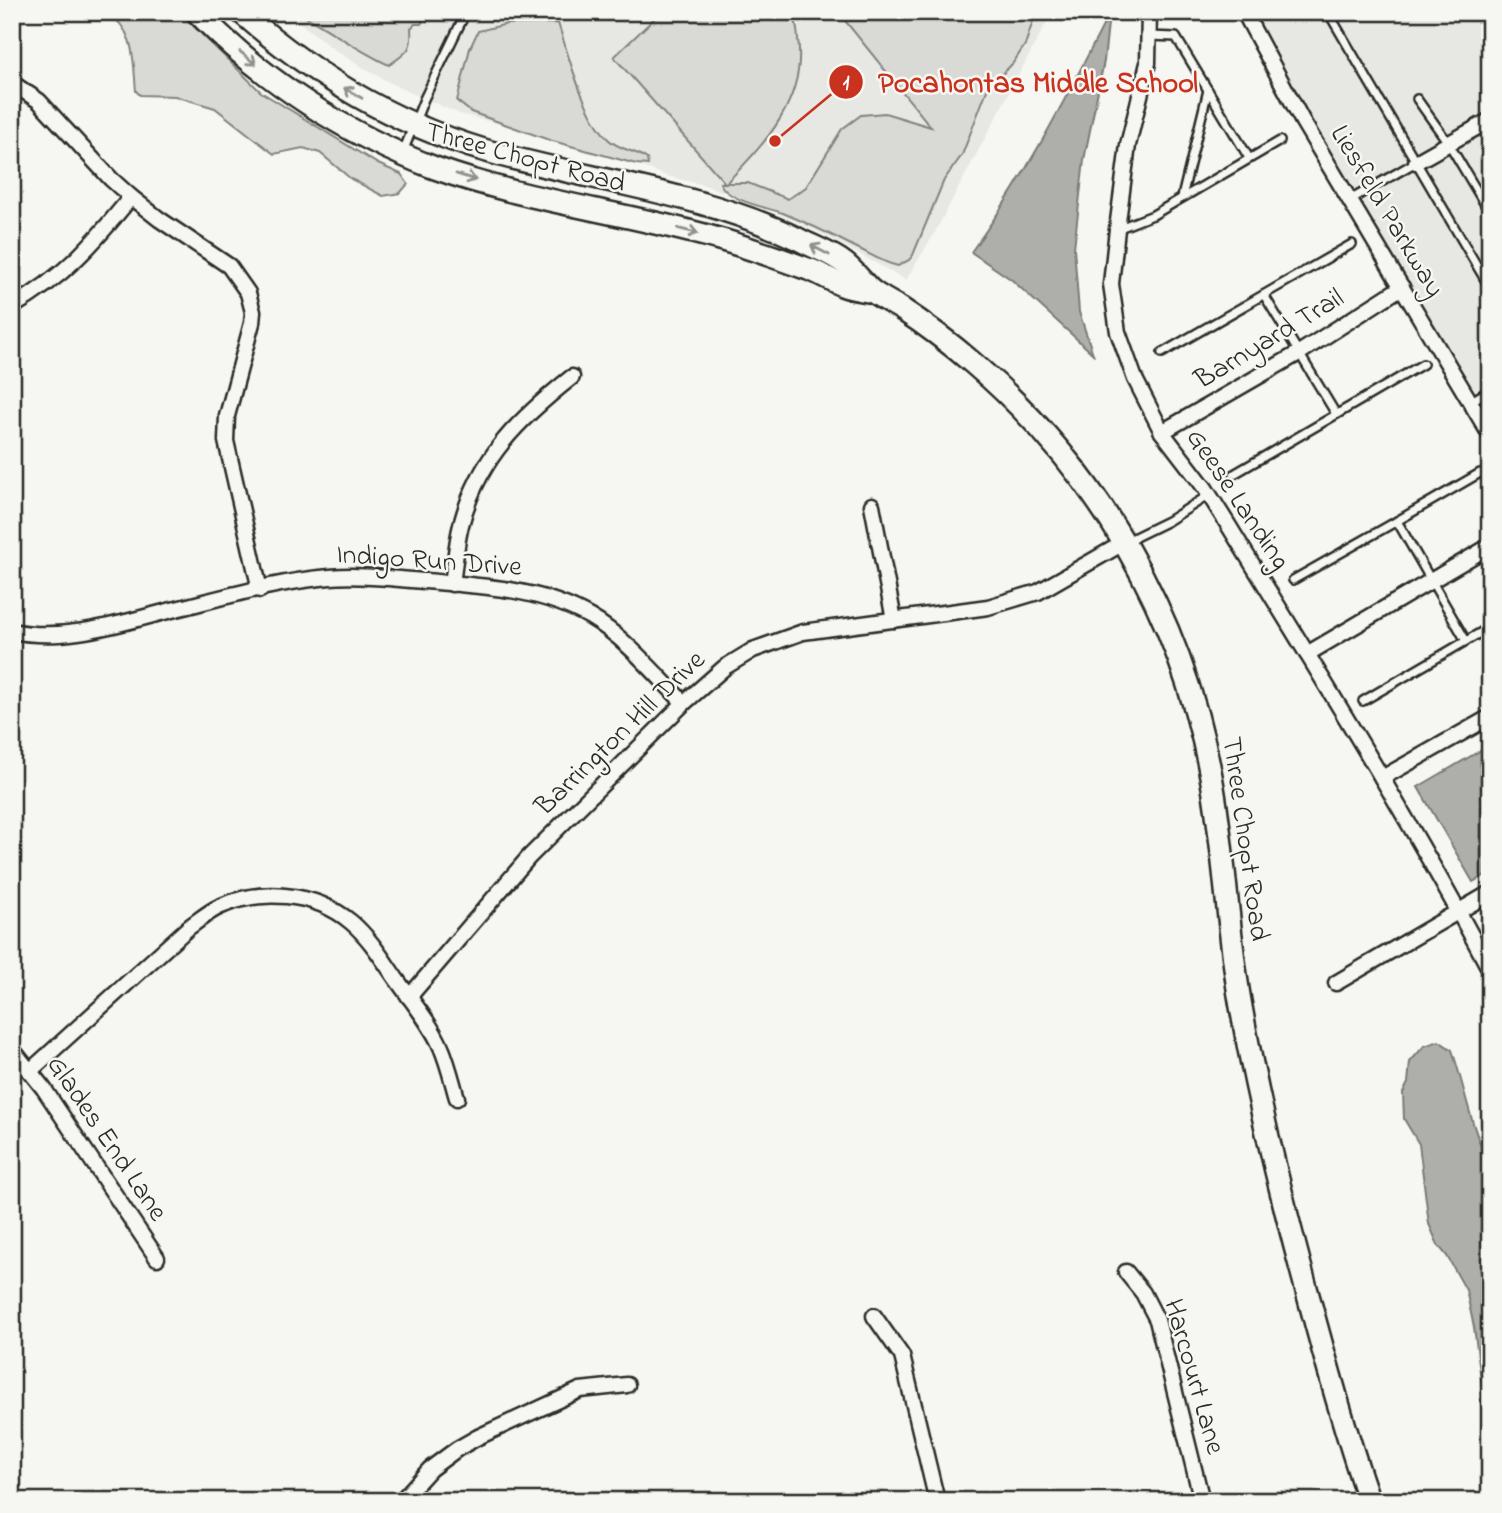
<svg xmlns="http://www.w3.org/2000/svg" width="1502" height="1513" viewBox="0 0 1502 1513" font-family="'Indie Flower',sans-serif">
<style>
.built{fill:#e7e7e3}
.green{fill:#d9d9d5;stroke:#828280;stroke-width:2}
.water{fill:#aeaeab;stroke:#7a7a78;stroke-width:2}
.lines{fill:none;stroke-linecap:round;stroke-linejoin:round}
.service-casing{stroke:#2b2b2b;stroke-width:12}
.minor-casing{stroke:#2b2b2b;stroke-width:19}
.secondary-casing{stroke:#2b2b2b;stroke-width:26}
.service{stroke:#f6f6f2;stroke-width:7}
.minor{stroke:#f6f6f2;stroke-width:14}
.secondary{stroke:#f6f6f2;stroke-width:21}
.oneway{stroke:#90908e}
.labels{text-anchor:middle;dominant-baseline:central;stroke-width:5;stroke-linejoin:round;paint-order:stroke}
.street-label{font-size:28px;fill:#2b2b2b;stroke:#f6f6f2}
.leader{fill:none;stroke:#c8321e;stroke-width:2.5}
.callout-dot{fill:#c8321e;stroke:#f6f6f2;stroke-width:2.5}
.mark-label{font-size:21px;text-anchor:middle;font-weight:bold;fill:#fff}
.callout-label{font-size:30px;text-anchor:middle;font-weight:bold;fill:#c8321e;stroke:#f6f6f2;stroke-width:5;stroke-linejoin:round;paint-order:stroke}
</style>
<rect width="100%" height="100%" fill="#f6f6f2"/>
<filter id="ink" filterUnits="userSpaceOnUse"><feTurbulence type="fractalNoise" baseFrequency=".0143" numOctaves="2"/><feDisplacementMap in="SourceGraphic" scale="14" xChannelSelector="R" yChannelSelector="G"/><feConvolveMatrix kernelMatrix="1 2 1 2 8 2 1 2 1" color-interpolation-filters="sRGB"/></filter>
<g filter="url(#ink)">
<g class="built">
<path d="M286,12H1052L934,234L906,280L823,234L762,206L704,185L667,176L590,147L460,114L400,88L365,69L335,50Z"/>
<path d="M1249,12H1490V435L1303,122Z"/>
</g>
<g class="green">
<path d="M106,12H179L261,92L378,164L401,174L408,184L400,193L383,196L351,179L320,153L303,148L274,154L215,108L175,96L140,95L136,91C133,60 136,30 106,12Z"/>
<path d="M297,12H427V14L421,24H415L411,28C413,51 406,53 389,65C356,50 328,28 297,12Z"/>
<path d="M661,12H792C797,20 797,30 798,39C807,98 765,145 726,183H748L788,199L806,187L842,129L861,115L885,113L931,127L838,12H1036L1025,45L1013,63L987,90L962,155L944,180L913,255L909,260L898,266C881,262 869,253 853,246C830,234 807,223 783,213C765,207 727,201 720,183H725L614,57Z"/>
<path d="M558,23C569,57 583,113 608,139C619,150 635,150 647,159L648,165L636,164L549,140L471,112L457,101L470,48L478,31L507,24Z"/>
</g>
<g class="water">
<path d="M1109,14L1104,61L1084,160L1074,248L1079,312L1093,354L1012,280L971,252C1026,177 1067,96 1109,14Z"/>
<path d="M1490,745V873L1473,882L1418,787Z"/>
<path d="M1439,1041L1452,1050C1465,1088 1471,1130 1490,1165V1463L1482,1429V1386L1474,1327L1466,1290L1447,1256L1438,1245L1429,1224L1419,1144L1404,1119L1403,1093L1408,1083L1410,1062L1424,1046Z"/>
</g>
<g class="lines">
<defs>
<g id="service">
<path d="M1328,12L1490,288"/>
<path d="M1148,36L1176,37L1249,158"/>
<path d="M1417,99L1449,144L1490,213"/>
<path d="M403,152L424,99L466,12"/>
<path d="M1182,197L1208,90"/>
<path d="M1350,200L1416,162"/>
<path d="M1117,229L1153,215L1280,141"/>
<path d="M1264,295L1336,414"/>
<path d="M1162,353L1352,244"/>
<path d="M1470,402L1490,390"/>
<path d="M1234,474L1423,364"/>
<path d="M1127,541L1168,521L1209,495"/>
<path d="M1293,580L1397,521"/>
<path d="M1466,641L1397,521L1480,473"/>
<path d="M1363,701L1490,627"/>
</g>
<g id="minor">
<path d="M1149,12L1148,63L1128,145L1117,229L1111,284L1118,332L1135,379L1162,432L1205,488L1227,523C1317,670 1409,817 1490,970"/>
<path d="M1244,12L1303,122L1490,435"/>
<path d="M12,83L39,101L111,179L131,197L159,219L229,266L248,293L253,312L252,323L227,416L226,441L260,590"/>
<path d="M1416,162L1490,120"/>
<path d="M12,307C65,276 93,244 131,197"/>
<path d="M1162,432L1299,353L1402,287"/>
<path d="M872,505L894,620"/>
<path d="M452,584C455,564 456,544 461,525C478,458 520,418 572,377"/>
<path d="M12,631C69,643 129,620 184,607C232,595 281,581 330,577C362,574 394,579 425,581C482,586 540,588 590,617C626,638 654,673 684,703"/>
<path d="M1307,654L1490,546"/>
<path d="M1382,778L1490,717"/>
<path d="M1336,983L1490,893"/>
<path d="M409,997L529,857L684,703L725,667L753,650L803,632L988,607L1038,592L1125,542"/>
<path d="M12,1049L44,1089L157,1258"/>
<path d="M30,1071L188,928C198,921 208,912 219,907C260,888 315,892 351,922C370,938 383,960 397,980C412,1001 431,1024 441,1047C448,1063 452,1081 457,1098"/>
<path d="M1126,1272L1143,1293L1157,1320L1202,1501"/>
<path d="M874,1316L902,1356L937,1501"/>
<path d="M401,1501L430,1469L457,1449L478,1437L580,1390L627,1385"/>
</g>
<g id="secondary">
<path d="M197,12C262,80 347,135 435,168C523,200 618,211 708,236C742,245 775,257 808,269C820,273 830,280 842,285C851,289 863,290 873,292"/>
<path d="M241,12C316,78 404,129 501,155C601,182 704,194 798,239C813,247 831,253 844,263C855,271 863,284 873,292C882,298 891,303 900,308C926,325 951,344 974,364C1099,471 1181,615 1211,776C1225,851 1227,927 1240,1001C1256,1093 1278,1183 1302,1273C1323,1350 1343,1426 1369,1501"/>
</g>
</defs>
<use href="#service" class="service-casing"/>
<use href="#minor" class="minor-casing"/>
<use href="#secondary" class="secondary-casing"/>
<use href="#service" class="service"/>
<use href="#minor" class="minor"/>
<use href="#secondary" class="secondary"/>
</g>
<defs><path id="oneway-shaft" d="M-6 0H5M1.5-3L5.5 0L1.5 3" fill="none" stroke-width="1.6" stroke-linecap="round" stroke-linejoin="round" transform="scale(1.75)"/></defs>
<g class="oneway">
<use href="#oneway-shaft" transform="translate(248 58) rotate(39)"/>
<use href="#oneway-shaft" transform="translate(353 93) rotate(-150)"/>
<use href="#oneway-shaft" transform="translate(466 177) rotate(17)"/>
<use href="#oneway-shaft" transform="translate(688 231) rotate(14)"/>
<use href="#oneway-shaft" transform="translate(820 250) rotate(-152)"/>
</g>
</g>
<g class="labels">
<g class="street-label">
<text transform="translate(525 159) rotate(15)">Three Chopt Road</text>
<text transform="translate(1386 212) rotate(59)">Liesfeld Parkway</text>
<text transform="translate(1270 340) rotate(-31)">Barnyard Trail</text>
<text transform="translate(1237 500) rotate(56)">Geese Landing</text>
<text transform="translate(429 562) rotate(4)">Indigo Run Drive</text>
<text transform="translate(621 734) rotate(-44)">Barrington Hill Drive</text>
<text transform="translate(1244 839) rotate(82)">Three Chopt Road</text>
<text transform="translate(106 1139) rotate(56)">Glades End Lane</text>
<text transform="translate(1193 1377) rotate(74)">Harcourt Lane</text>
</g>
</g>
<path class="leader" d="M775 141L846 82"/>
<g class="callout-dot">
<circle cx="775" cy="141" r="7"/>
<circle cx="846" cy="82" r="18"/>
</g>
<g class="mark-label">
<text x="846" y="89">1</text>
</g>
<g class="callout-label">
<text x="1038" y="92">Pocahontas Middle School</text>
</g>
<rect width="1502" height="1513" fill="none" stroke="#f6f6f2" stroke-width="42"/>
<rect x="21" y="21" width="1460" height="1471" fill="none" stroke="#2b2b2b" stroke-width="2.5" filter="url(#ink)"/>
</svg>
